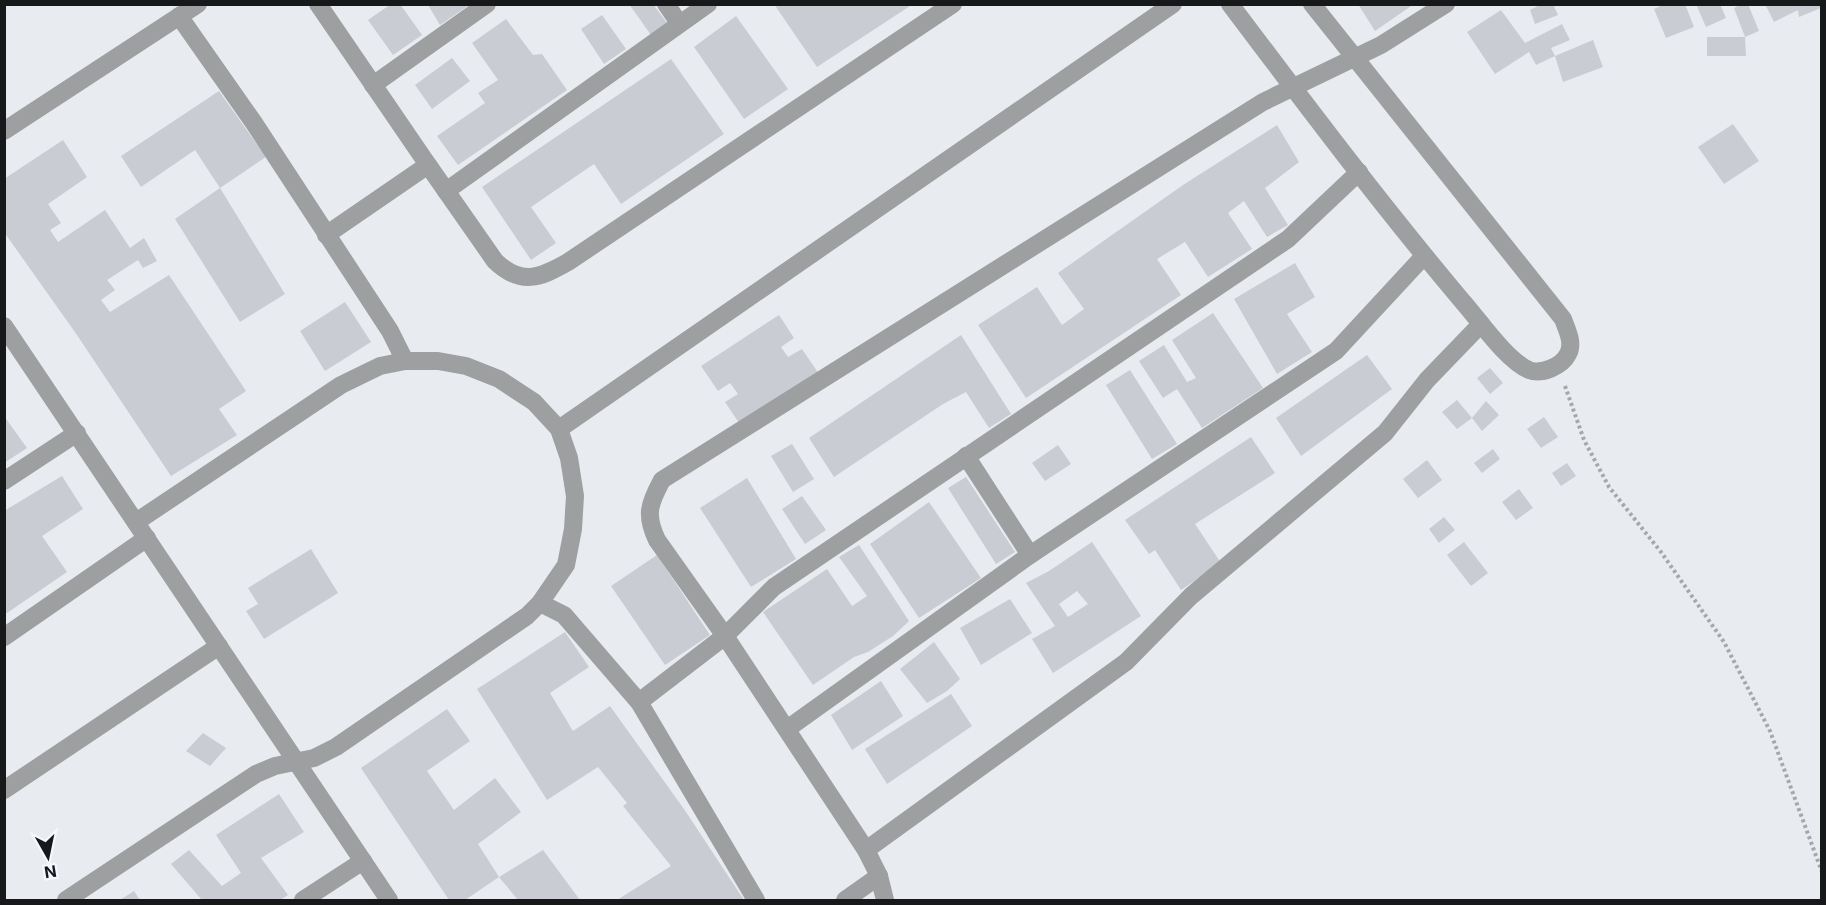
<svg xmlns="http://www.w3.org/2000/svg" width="1826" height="905" viewBox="0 0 1826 905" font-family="Inter,sans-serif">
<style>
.building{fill:#c9cdd3;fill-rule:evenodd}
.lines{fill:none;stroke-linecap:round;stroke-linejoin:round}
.path{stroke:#a4a7ab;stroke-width:4;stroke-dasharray:3 3;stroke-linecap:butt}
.minor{stroke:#9d9fa1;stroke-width:18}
</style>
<rect width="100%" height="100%" fill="#e8ecf1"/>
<g class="building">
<path d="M391,4H400L422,35L393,55L368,20Z"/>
<path d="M629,4H653L667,23L651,35Z"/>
<path d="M774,4H913L817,67Z"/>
<path d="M1358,4H1414L1375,31Z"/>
<path d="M1542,4H1553L1558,15L1535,24L1530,10Z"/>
<path d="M1665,4H1685L1694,27L1666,38L1654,9Z"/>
<path d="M1696,4H1720L1726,18L1706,27Z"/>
<path d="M1742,4H1748L1759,31L1745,37L1734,8Z"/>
<path d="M1765,4H1821V8L1799,17L1798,10L1774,22Z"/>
<path d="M428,5H469L440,25Z"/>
<path d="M1501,10L1525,43L1562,24L1570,40L1551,48L1555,56L1593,40L1603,67L1563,82L1555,56L1536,65L1529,52L1495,74L1467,32Z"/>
<path d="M602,15L626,49L604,64L581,29Z"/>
<path d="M736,16L788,89L744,119L694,47Z"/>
<path d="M506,19L533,55L542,54L567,90L458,165L437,136L485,103L478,93L498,80L472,43Z"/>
<path d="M1707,37H1745L1746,56H1707Z"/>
<path d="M452,58L470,81L432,109L415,85Z"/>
<path d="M671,59L724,134L621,204L594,164L531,207L556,243L531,260L482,187Z"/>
<path d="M219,91L266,157L220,188L195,150L141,187L121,156Z"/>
<path d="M1733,124L1759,161L1724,184L1698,147Z"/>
<path d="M1277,125L1299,162L1265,188L1288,225L1267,237L1244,201L1228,213L1252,249L1208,277L1185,242L1157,259L1181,295L1026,398L978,325L1037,287L1062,325L1084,309L1058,273L1183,185Z"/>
<path d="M63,140L87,177L48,204L61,223L50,230L58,242L105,210L130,248L144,238L157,261L143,268L138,260L107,280L115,290L101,300L110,312L169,275L246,391L219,409L237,435L171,476L77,335L4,232V179Z"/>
<path d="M220,188L285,294L240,322L175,219Z"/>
<path d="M1295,263L1315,297L1287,314L1312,352L1277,374L1234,299Z"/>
<path d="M345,302L371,342L325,371L300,331Z"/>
<path d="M1213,313L1263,388L1202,428L1177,389L1163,398L1139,361L1164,345L1187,382L1196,378L1172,340Z"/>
<path d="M779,315L794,338L781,347L788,357L802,349L819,374L741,426L725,402L738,394L730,383L718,391L701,366Z"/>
<path d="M961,335L1011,414L989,428L966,392L943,404L834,477L809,438Z"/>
<path d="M1367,355L1392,389L1301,456L1276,418Z"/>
<path d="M1490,368L1503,383L1490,394L1477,378Z"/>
<path d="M1130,370L1177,444L1152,459L1106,385Z"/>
<path d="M1457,400L1472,418L1486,401L1499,415L1482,431L1472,418L1457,429L1442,412Z"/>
<path d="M4,416L27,448L4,463Z"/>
<path d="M1544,417L1558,437L1541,448L1527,429Z"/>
<path d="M1251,437L1275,473L1195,524L1221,563L1181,590L1155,550L1149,554L1125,520Z"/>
<path d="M792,444L814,479L793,492L771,456Z"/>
<path d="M1058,445L1071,464L1045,481L1032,463Z"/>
<path d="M1493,449L1500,459L1482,473L1474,463Z"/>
<path d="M1427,460L1442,480L1418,498L1403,479Z"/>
<path d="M1567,463L1576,476L1561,486L1552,473Z"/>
<path d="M62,476L83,509L42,536L67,572L4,615V511Z"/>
<path d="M966,477L1015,552L996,564L948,488Z"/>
<path d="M747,478L796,559L751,587L700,508Z"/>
<path d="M1519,489L1533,508L1516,520L1502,502Z"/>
<path d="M802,496L826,530L805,544L782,509Z"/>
<path d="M929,502L981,578L919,618L870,544Z"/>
<path d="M1444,517L1455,530L1439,543L1429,529Z"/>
<path d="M1092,542L1141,616L1053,673L1032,639L1055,626L1026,583L1049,571ZM1077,591L1088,604L1068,617L1059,604Z"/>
<path d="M1464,542L1488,573L1471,586L1447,555Z"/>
<path d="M859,545L909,621L893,636L868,652L854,657L813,685L763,612L827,569L852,606L867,596L839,557Z"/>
<path d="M311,549L338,593L264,639L246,611L258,604L248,588Z"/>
<path d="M657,555L710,635L665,665L611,586Z"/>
<path d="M1010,599L1032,633L981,665L960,628Z"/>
<path d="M565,632L589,667L550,693L573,731L610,706L684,809L744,900H617L671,866L623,806L627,803L598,767L547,800L477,689Z"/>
<path d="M934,642L960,679L947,691L927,703L900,669Z"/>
<path d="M881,681L903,716L852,750L831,715Z"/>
<path d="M951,694L972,726L887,784L865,749Z"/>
<path d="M447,709L470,741L427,771L454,810L495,778L521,812L478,844L499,877L543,850L580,900H518L499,877L465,900H449L361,768Z"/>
<path d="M203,733L226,748L210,766L186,751Z"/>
<path d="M279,794L304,832L261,858L288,895L280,900H199L201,899L171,864L189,850L222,886L241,873L216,835Z"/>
<path d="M134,891L140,900H120Z"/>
</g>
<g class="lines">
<path class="path" d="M1565,386L1584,440L1609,487L1661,552L1724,642L1770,731L1822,872"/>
<g class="minor">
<path d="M318,4L428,165L326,235"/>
<path d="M666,4L679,23"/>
<path d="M1230,4C1306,105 1382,206 1463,302C1479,320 1507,361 1529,370C1542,375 1562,366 1568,354C1574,343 1567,330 1563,319L1312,4"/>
<path d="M179,16L254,123L390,331L405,361"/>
<path d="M373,85L487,4"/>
<path d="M4,131L198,4"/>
<path d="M428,165L495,261C521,286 540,278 568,262L953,4"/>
<path d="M446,191L708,4"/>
<path d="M4,326L389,900"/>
<path d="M559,429L1173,4"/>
<path d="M966,456L1030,555"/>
<path d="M4,481L77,433"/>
<path d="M540,603L564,615L639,702L756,900"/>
<path d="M4,637L147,538"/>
<path d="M639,702L725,636L774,587L1288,239L1359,172"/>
<path d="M787,729L1030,555L1336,351L1424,256"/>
<path d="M4,790L219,646"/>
<path d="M866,850L1126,662L1191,596L1385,433L1427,380L1481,324"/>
<path d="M66,900L256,774L275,766L314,758L336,747L527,616L540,603L566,565L573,529L575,496L569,458L559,429L534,402L499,379L466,366L438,361H405L380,366L341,385L136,522"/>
<path d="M303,900L363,861"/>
<path d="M845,900L879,876"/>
<path d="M885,900L879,876L866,850L725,636L657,540C645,515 649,504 662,480L1263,102L1381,45L1446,4"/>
</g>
</g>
<rect width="1826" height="905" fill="none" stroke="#16181a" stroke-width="12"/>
<g transform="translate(48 857) rotate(171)" stroke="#f5f9ff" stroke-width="4.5" paint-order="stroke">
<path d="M0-4.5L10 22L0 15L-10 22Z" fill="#16181a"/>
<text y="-9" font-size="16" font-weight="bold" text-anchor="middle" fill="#16181a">N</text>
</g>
</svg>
